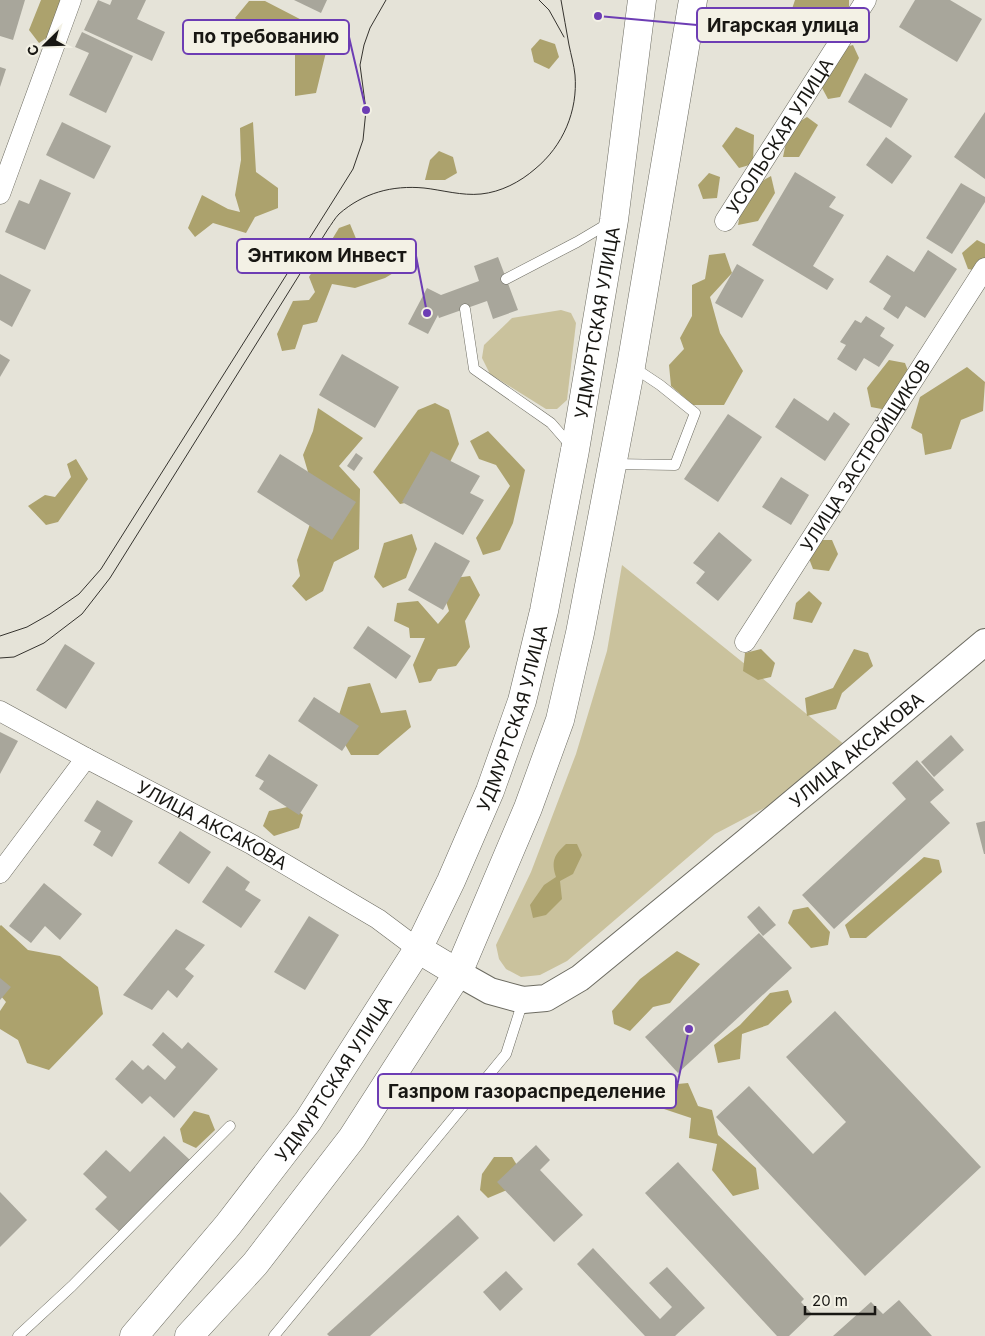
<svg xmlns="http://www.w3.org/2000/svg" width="985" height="1336" viewBox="0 0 985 1336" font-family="Inter,sans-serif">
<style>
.green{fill:#cac29d}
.forest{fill:#aca26d}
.building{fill:#a8a69b}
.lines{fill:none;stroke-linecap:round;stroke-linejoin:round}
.service-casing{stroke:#6c6b61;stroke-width:11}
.minor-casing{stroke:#6c6b61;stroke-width:21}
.tertiary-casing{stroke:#6c6b61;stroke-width:28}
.primary-casing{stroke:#6c6b61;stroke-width:29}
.service{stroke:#fff;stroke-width:10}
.minor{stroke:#fff;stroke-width:20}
.tertiary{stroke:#fff;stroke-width:26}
.primary{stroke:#fff;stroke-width:28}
.tram{stroke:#35332e;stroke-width:1}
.labels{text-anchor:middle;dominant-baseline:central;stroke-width:4;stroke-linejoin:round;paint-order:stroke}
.street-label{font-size:18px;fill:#181713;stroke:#f3f1e5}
.leader{fill:none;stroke:#6d3db4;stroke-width:2}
.callout-dot{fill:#6d3db4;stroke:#f3f1e5;stroke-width:2}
.callout{fill:#f3f1e5;stroke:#6d3db4;stroke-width:2}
.callout-label{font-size:19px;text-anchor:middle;font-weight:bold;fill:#181713}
</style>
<rect width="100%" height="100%" fill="#e5e3d8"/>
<g class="green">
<path d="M561,310L571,313L576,323L567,400L557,409H546L490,374L482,358L484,345L512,318Z"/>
<path d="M622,565L845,745L774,803L715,834L567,961L540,975L521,977L506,969L499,959L496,945L531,872L576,754L607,651Z"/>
</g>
<g class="forest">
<path d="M41,0H67L55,32L39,43L29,30Z"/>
<path d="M795,0H849V11L833,30L811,33L790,15Z"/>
<path d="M249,1H265L323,31L327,48L316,93L295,96V55L274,25L256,20L245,27L235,18Z"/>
<path d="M540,39L555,44L559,57L549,69L534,62L531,49Z"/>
<path d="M853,45L859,58L840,97L828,99L821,86L841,48Z"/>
<path d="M807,117L818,125L799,157H783L789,128Z"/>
<path d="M253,122L256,172L278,188V208L255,217L246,233L213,223L195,237L188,228L202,195L228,209L240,212L235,195L241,160L240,128Z"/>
<path d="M736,127L754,135L753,164L739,168L722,146Z"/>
<path d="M439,151L453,157L457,173L445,180H425L430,160Z"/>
<path d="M709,173L720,177L717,198L703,199L698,185Z"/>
<path d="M771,176L775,193L758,221L738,225L741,209L751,187Z"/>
<path d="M350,224L357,241L374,242L381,263L397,252L406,257L405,266L385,278L355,288L332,284L317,322L303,325L295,349L282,351L277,334L293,301L309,300L315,292L309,277L339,228Z"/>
<path d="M977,240L985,244V272L968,269L962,253Z"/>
<path d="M725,253L732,273L710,297L720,333L743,371L724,405H693L671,386L669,365L684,349L680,338L692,316V285L705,279L709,255Z"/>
<path d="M889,360L905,363L910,376L887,410L871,407L867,388Z"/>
<path d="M967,367L985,382L983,411L961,420L951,449L925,455L922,434L911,428L920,397Z"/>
<path d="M435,403L449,410L459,444L446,470L419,500L400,504L373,472L418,410Z"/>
<path d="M318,408L363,438L339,466L360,489L359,549L334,562L323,591L306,601L292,586L300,576L297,560L310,524L308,472L303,455L313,431Z"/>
<path d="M488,431L525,470L513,523L500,550L483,555L476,538L510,486L496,465L479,459L470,441Z"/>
<path d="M76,459L88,479L58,522L46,525L28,506L45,495L55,497L71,477L67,464Z"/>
<path d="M412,534L417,549L406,578L383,588L374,577L384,543Z"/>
<path d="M816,540H832L838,554L829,571L813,569L808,556Z"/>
<path d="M470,576L480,595L465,621L470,647L456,666L438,669L431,681L419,683L413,665L425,638H410L409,628L394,621L397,603L418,601L438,624L449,611L444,595L454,578Z"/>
<path d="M809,591L822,603L812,623L793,619L796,603Z"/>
<path d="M761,649L775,663L771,677L758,680L743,671L745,653Z"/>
<path d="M854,649L868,653L873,666L842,693L836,709L807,716L805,698L833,688Z"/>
<path d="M370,683L381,713L406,710L411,727L378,755H351L335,727L348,687Z"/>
<path d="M292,806L303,815L299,828L274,836L263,826L269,811Z"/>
<path d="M566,844H577L582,855L573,874L560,881L562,899L546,915L533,918L530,905L544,885L556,877C551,861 554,855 566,844Z"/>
<path d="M924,857L939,860L942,872L866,938H850L845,925Z"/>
<path d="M808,907L830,932L828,945L811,948L788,923L793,910Z"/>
<path d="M1,925L28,950L60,956L98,987L103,1014L49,1070L27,1063L18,1040L0,1029V1011L6,1002L0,995V926Z"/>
<path d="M677,951L700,964L670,1003L653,1007L630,1031L614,1024L612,1011L640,979Z"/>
<path d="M788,990L792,1002L768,1025L742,1034L740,1059L718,1063L714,1045L740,1025L770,993Z"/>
<path d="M688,1083L698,1106L712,1110L718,1135L756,1168L759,1189L733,1196L712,1170L717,1144L689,1138L691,1118L664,1109L667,1085Z"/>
<path d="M194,1111L209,1115L215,1130L196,1148L183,1142L180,1129Z"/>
<path d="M494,1157H512L520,1170L512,1188L488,1198L480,1190L482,1174Z"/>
</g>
<g class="building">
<path d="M0,0H25L13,40L0,36Z"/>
<path d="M98,0L110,5L112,0H146L137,19L165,32L152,61L84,30Z"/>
<path d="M294,0H327L321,13Z"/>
<path d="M915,0H950L982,19L957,62L899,27Z"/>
<path d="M82,32L133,56L106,113L69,95L89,53L75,47Z"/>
<path d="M0,67L6,69L0,87Z"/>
<path d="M865,73L908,99L891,128L848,102Z"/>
<path d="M985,112V179L954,157Z"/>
<path d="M62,122L111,146L94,179L46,155Z"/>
<path d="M886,137L912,156L892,184L866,165Z"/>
<path d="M795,172L836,197L829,207L844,215L813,266L834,279L827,290L752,245Z"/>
<path d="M40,179L71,193L45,250L5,232L19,200L29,204Z"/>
<path d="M961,183L985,197V202L952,254L926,238Z"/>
<path d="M928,250L957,269L925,318L906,306L898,319L883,309L891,296L869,282L887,255L914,272Z"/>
<path d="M498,257L518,310L493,319L487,301L439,318L438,315L428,334L408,324L427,288L441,295L479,281L474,266Z"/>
<path d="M737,264L764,280L742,318L715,303Z"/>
<path d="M0,274L31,290L12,327L0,320Z"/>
<path d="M866,316L885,328L880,336L894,345L879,367L864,358L856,371L837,359L846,345L840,342L855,320L861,323Z"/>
<path d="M0,354L10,360L0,377Z"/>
<path d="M342,354L399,387L375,428L319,395Z"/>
<path d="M794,398L828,421L834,412L850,424L825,461L775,427Z"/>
<path d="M728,414L762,437L718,502L684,479Z"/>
<path d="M431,451L480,476L470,493L484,500L463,535L402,502Z"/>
<path d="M356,453L363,458L354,471L347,466Z"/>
<path d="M280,454L356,502L332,540L257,492Z"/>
<path d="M781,477L809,495L791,525L762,507Z"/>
<path d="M719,532L752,560L718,601L696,583L705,572L693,563Z"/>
<path d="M435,542L470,561L443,610L408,590Z"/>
<path d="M368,626L411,656L396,679L353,648Z"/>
<path d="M65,644L95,663L66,709L36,690Z"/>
<path d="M314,697L359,726L342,751L298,721Z"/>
<path d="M0,732L18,741L0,774Z"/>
<path d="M951,735L964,750L934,777L921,762Z"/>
<path d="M269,754L318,785L299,815L259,789L264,781L255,776Z"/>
<path d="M917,760L944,790L930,802L950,823L834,929L802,895L906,799L892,783Z"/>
<path d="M97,800L133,821L112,857L93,845L101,831L84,821Z"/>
<path d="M985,821V854H984L976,823Z"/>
<path d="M180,831L211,852L189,884L158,863Z"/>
<path d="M227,866L250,882L245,890L261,900L241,928L202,902Z"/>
<path d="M44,883L82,914L60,940L45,926L31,943L9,926Z"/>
<path d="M759,906L776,925L763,936L747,917Z"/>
<path d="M309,916L339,935L305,990L274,972Z"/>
<path d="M176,929L205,945L185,969L194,976L177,998L168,990L152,1010L123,995Z"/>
<path d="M759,933L792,968L678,1073L645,1037Z"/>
<path d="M0,978L11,987L0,1000Z"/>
<path d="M835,1011L981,1167L865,1276L716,1117L749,1086L813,1154L846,1122L786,1057Z"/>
<path d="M163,1032L182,1049L188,1042L218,1069L174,1118L150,1096L142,1104L115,1079L132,1060L143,1070L148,1065L165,1080L176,1067L152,1045Z"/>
<path d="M164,1136L190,1160L121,1233L95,1209L107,1197L83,1174L106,1150L130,1172Z"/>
<path d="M536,1145L550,1160L540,1170L583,1215L554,1242L497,1182Z"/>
<path d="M678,1162L804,1299L801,1302L812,1314L789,1336H777L645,1193Z"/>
<path d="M0,1192L27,1220L0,1247Z"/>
<path d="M458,1215L479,1238L370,1336H329L327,1334Z"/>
<path d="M593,1248L660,1319L672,1307L649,1283L667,1267L705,1308L675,1336H645L577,1264Z"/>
<path d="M506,1271L523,1289L500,1311L483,1292Z"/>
<path d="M899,1300L932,1336H833L871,1302L883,1314Z"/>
</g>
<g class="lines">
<defs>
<g id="service">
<path d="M506,279L577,242L609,223"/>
<path d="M465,309L474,369L551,423L571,446"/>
<path d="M613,464L675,465L695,413L660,385L633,367"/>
<path d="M18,1336L72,1286L230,1126"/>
<path d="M274,1336L506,1054L523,1001"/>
</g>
<g id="minor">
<path d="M0,194L71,0"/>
<path id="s1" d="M725,221L866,0"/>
<path id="s2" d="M745,642L985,268"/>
<path id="s3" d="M0,711L86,758L251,844L378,919L418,949"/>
<path d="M0,873L86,758"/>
</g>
<g id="tertiary">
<path id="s4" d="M458,973L490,991L523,1000L546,998L580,978L747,841L985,642"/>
</g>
<g id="primary">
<path d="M418,949L458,973"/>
<path id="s5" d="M134,1336L228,1225L308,1121L418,949L451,881L490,791L522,701L544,611L575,450L614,220L642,0"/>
<path d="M189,1336L255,1264L352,1138L458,973L528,808L560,720L580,633L631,366L693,0"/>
</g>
</defs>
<use href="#service" class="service-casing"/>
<use href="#minor" class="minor-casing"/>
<use href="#tertiary" class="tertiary-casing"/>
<use href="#primary" class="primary-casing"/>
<use href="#service" class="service"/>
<use href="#minor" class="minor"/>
<use href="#tertiary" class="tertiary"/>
<use href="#primary" class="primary"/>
<g class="tram">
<path d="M539,0L549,10L564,37"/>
<path d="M0,636L27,627L50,614L79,594L101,569L338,193L353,169L363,140L366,110L360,65L364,45L370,28L386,0"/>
<path d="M0,658L14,657L44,643L82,614L110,578L328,229C331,225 335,218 339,214C363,193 392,185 424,188C442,190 462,196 481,194C501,192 520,182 535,169C563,146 578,111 575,75C574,65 571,55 569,45C566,30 564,15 561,0"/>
</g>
</g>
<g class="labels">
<g class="street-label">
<text stroke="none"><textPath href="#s1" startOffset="101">УСОЛЬСКАЯ УЛИЦА</textPath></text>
<text stroke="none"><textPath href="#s5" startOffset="1136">УДМУРТСКАЯ УЛИЦА</textPath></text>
<text stroke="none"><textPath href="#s2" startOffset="222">УЛИЦА ЗАСТРОЙЩИКОВ</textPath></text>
<text stroke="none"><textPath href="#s5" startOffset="731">УДМУРТСКАЯ УЛИЦА</textPath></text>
<text stroke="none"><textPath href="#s4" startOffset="492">УЛИЦА АКСАКОВА</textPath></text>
<text stroke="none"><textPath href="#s3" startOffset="241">УЛИЦА АКСАКОВА</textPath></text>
<text stroke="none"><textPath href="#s5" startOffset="326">УДМУРТСКАЯ УЛИЦА</textPath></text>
</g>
</g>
<path class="leader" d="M598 16L697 25M366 110L349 37M427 313L416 256M689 1029L676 1091"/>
<g class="callout-dot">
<circle cx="598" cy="16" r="5"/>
<circle cx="366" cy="110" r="5"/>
<circle cx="427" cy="313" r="5"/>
<circle cx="689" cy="1029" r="5"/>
</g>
<g class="callout">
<rect x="697" y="8" width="172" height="34" rx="5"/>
<rect x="183" y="20" width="166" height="34" rx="5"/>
<rect x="237" y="239" width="179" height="34" rx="5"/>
<rect x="378" y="1074" width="298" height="34" rx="5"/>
</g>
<g class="callout-label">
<text x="783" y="32">Игарская улица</text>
<text x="266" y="43">по требованию</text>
<text x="327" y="262">Энтиком Инвест</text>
<text x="527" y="1098">Газпром газораспределение</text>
</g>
<g transform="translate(45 45) rotate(247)" stroke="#f3f1e5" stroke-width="4" paint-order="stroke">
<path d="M0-4L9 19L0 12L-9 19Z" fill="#181713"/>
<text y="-8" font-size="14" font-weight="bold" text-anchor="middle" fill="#181713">С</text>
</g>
<path d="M805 1306v8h70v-8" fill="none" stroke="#181713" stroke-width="2.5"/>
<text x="812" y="1306" font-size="15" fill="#181713" stroke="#f3f1e5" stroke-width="4" paint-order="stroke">20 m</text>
</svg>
